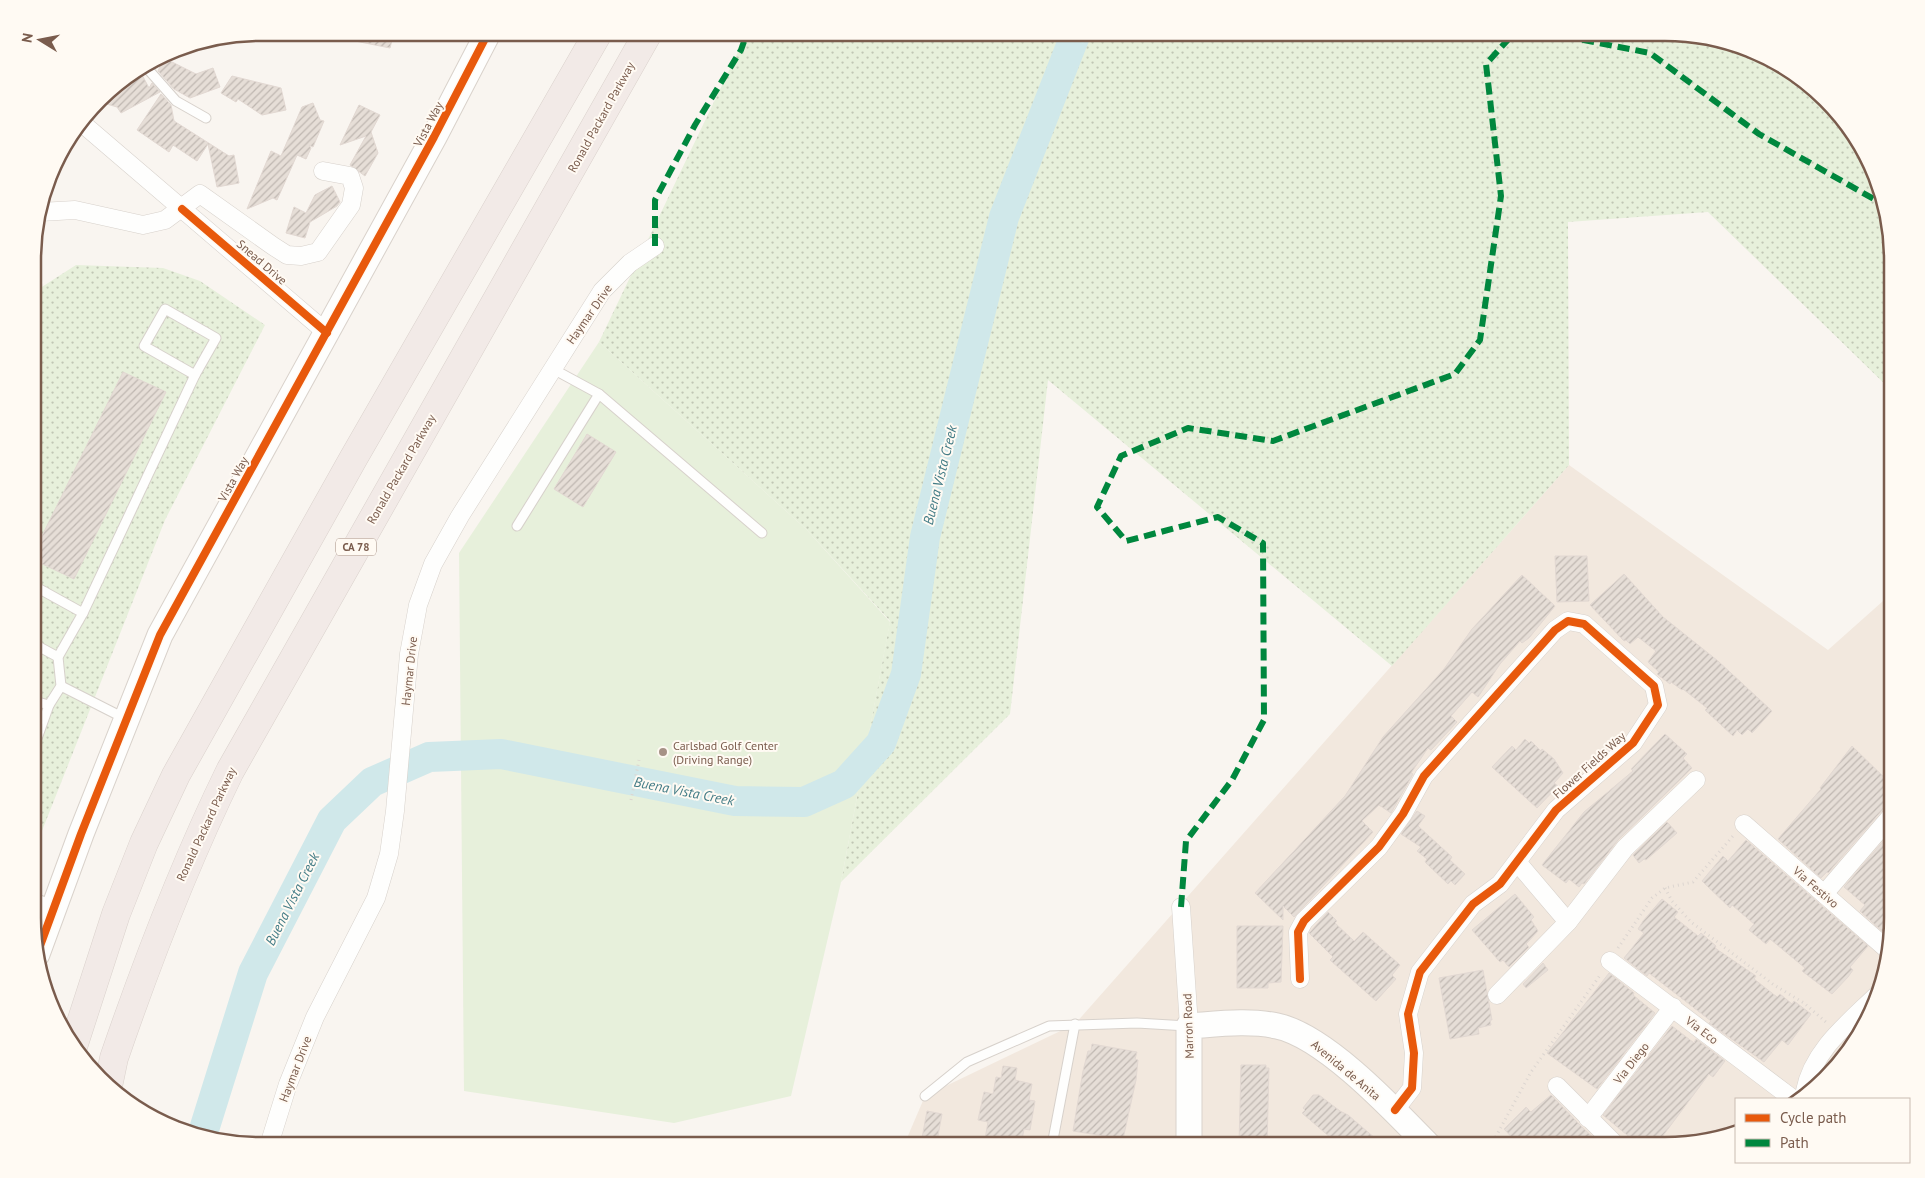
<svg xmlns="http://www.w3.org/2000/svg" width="1925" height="1178" viewBox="0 0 1925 1178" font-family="'PT Sans',sans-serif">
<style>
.residential{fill:#f2e8de}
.grass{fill:url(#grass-dots)}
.pitch{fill:#e7f0db}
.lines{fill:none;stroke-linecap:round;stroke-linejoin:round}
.river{stroke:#d0e8ea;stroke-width:30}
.building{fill:url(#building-hatch);stroke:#e2d8d2}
.lane-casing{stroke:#d7d1cb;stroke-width:11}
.street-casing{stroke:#d7d1cb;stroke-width:19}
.secondary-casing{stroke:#d9d2cb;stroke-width:27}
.highway-casing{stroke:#dad1cc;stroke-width:29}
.path{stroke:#dcd5d0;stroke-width:3;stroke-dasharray:1 4;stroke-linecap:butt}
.lane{stroke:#fefefd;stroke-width:9}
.street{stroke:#fefefd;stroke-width:18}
.secondary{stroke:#fefefd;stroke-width:25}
.highway{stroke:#f2eae7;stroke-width:28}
.quiet{stroke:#00873e;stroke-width:6;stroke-dasharray:12 6;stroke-linecap:butt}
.cycleway-casing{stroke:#fffaf3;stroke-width:11}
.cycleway{stroke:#e8590c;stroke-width:8}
.poi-dot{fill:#a69286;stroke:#fffaf3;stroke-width:2}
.labels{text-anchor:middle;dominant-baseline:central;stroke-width:4;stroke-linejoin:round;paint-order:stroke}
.shield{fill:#fffaf3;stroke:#a28b7f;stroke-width:1}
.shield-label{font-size:11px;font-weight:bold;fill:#7a5c4d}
.street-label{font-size:12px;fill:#7a5c4d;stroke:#fffaf3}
.poi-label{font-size:12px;fill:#7a5c4d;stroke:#fffaf3;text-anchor:start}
.water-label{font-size:14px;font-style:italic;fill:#437c86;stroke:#fffaf3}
.rim{fill:none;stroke:#7a5c4d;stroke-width:2.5}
</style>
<defs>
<pattern id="grass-dots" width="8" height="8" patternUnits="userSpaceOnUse" patternTransform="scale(1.25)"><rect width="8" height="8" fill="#e7f0db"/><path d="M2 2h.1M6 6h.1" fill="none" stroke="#c0c6b4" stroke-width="1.8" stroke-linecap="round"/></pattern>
<pattern id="building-hatch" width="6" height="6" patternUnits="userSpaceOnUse" patternTransform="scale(1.25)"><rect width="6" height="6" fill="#e6ded7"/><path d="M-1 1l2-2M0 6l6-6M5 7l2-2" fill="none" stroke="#bfb7b1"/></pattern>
</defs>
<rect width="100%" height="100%" fill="#f9f5f0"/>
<path class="residential" d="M1569,465L1828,650L1892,593V932L1880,991L1854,1044L1795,1099H1736V1128L1679,1145H904L925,1096L1075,1024Z"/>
<g class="grass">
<path d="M747,33H1665L1738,45L1791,71L1862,146L1892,246V391L1708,212L1568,222L1569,465L1392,666L1048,380L1010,714L841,882L890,621L806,529L599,342Z"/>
<path d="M76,265L163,268L200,281L265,325L165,520L34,851V292Z"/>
</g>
<path class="pitch" d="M599,342L806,529L890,622L841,882L791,1096L674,1123L464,1091L459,553Z"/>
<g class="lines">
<path class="river" d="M202,1136L253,973L332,820L372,782L429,757L501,754L735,801L804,802L844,784L881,743L906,674L925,537L1004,217L1076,33"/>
</g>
<g class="building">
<path d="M345,32H394L390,48L345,39Z"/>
<path d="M164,58L196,74L213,68L220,87L190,98L174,89L158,71Z"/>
<path d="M140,71L149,88L152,83L160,92L121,113L117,107L100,102L110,89Z"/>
<path d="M232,76L281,88L286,110L262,115L238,99L236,102L221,93Z"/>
<path d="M161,94L171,105L174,121L229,156L234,155L239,183L217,187L208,144L197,161L173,145L169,152L137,130Z"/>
<path d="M313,103L320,120L324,121L313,147L309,145L311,148L306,159L297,155L277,200L273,198L247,209L271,151L281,156L302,107Z"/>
<path d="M359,105L380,115L371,132L378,153L365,176L350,165L366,136L340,145Z"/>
<path d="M332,186L340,202L337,206L310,222L305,238L286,233L294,207L306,213L315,195Z"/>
<path d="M123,372L166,392L74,579L34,560V552Z"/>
<path d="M587,434L616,452L583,507L554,489Z"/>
<path d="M1555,556H1587L1589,601L1557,602Z"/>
<path d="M1624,574L1663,617L1718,661L1772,711L1752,733L1748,729L1742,735L1737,730L1733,736L1705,710L1707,708L1683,689L1682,690L1671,682L1670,684L1657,674L1659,672L1648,662L1656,651L1638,637L1630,644L1626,640L1624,641L1590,605Z"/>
<path d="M1522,575L1555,606L1529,638L1522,643L1520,641L1500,664L1478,697L1472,692L1451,716L1457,722L1431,750L1428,748L1411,773L1413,774L1391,813L1379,805L1362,821L1373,832L1294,917L1283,906V920L1255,893L1345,796L1383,737L1444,669L1472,629Z"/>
<path d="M1665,734L1687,754L1683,758L1692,768L1618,840L1584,884L1582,883L1579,887L1569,879L1566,883L1542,865L1584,812L1633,771L1631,769Z"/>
<path d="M1525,739L1529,743L1531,741L1541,751L1542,749L1554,759L1563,773L1554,783L1558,786L1537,808L1492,767L1512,746L1516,750Z"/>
<path d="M1852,746L1892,785V805L1884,808L1828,873L1827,872L1821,878L1778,839L1821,789L1820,788Z"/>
<path d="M1417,811L1425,816L1418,826L1452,857L1450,860L1465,874L1455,885L1451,881L1448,884L1425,862L1427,859L1417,851L1421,847L1401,834Z"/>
<path d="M1667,822L1677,833L1646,860L1644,859L1639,863L1633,855Z"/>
<path d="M1892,831V922L1883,932L1860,911L1865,905L1844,887Z"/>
<path d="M1746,840L1868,946L1850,967L1853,970L1848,977L1832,994L1802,971L1805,968L1770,939L1766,944L1749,930L1754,924L1732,905L1730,908L1702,881L1723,856L1728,861Z"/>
<path d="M1515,894L1534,917L1531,920L1538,931L1526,944L1529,947L1509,967L1503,960L1500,962L1472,930Z"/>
<path d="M1662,899L1678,912L1674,917L1698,936L1701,933L1716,946L1715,948L1756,976L1754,979L1777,997L1780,994L1792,1004L1794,1001L1811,1014L1788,1045L1782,1040L1764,1062L1709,1023L1711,1021L1649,973L1647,976L1624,958L1644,933L1638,929L1643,921Z"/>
<path d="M1328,912L1337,921L1335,923L1354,941L1363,932L1400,965L1392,975L1396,979L1376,1001L1330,960L1333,957L1309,933Z"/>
<path d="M1237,926H1283L1281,982L1268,983V988H1237Z"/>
<path d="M1543,963L1548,970L1526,988L1523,984Z"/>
<path d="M1483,970L1492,1020H1490L1491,1025L1478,1028L1479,1034L1450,1039L1439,978Z"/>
<path d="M1609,973L1634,993L1633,995L1655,1013L1597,1089L1547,1053Z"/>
<path d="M1672,1026L1694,1043L1696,1039L1725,1061L1713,1077L1709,1074L1656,1145H1639L1603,1115Z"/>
<path d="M1092,1044L1137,1052L1135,1059L1138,1060L1136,1080L1123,1139L1073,1131L1083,1071L1088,1051H1091Z"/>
<path d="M1241,1065H1266V1068H1269L1267,1145H1239Z"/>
<path d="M1003,1066L1017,1068L1015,1080L1032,1084L1029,1100L1035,1101L1030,1130L1024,1129L1021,1145L985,1139L988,1122L978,1120L984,1092L993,1094L996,1077L1001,1078Z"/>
<path d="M1313,1095H1319L1340,1111L1348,1115L1383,1145H1339L1302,1113L1305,1110L1303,1108Z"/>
<path d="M1551,1095L1581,1126L1601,1145H1519L1504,1129L1526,1107L1531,1112Z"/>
<path d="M927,1111L942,1114L937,1141L922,1138Z"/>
</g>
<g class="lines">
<defs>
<g id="lane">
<path d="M146,67L176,101L206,118"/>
<path d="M165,309L216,338L195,375L144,346Z"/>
<path d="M553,369L599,394L762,533"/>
<path d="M517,526L599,394"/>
<path d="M34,590L36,587L83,613L58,657L61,686L49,705"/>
<path d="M83,613L195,375"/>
<path d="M34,644L58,657"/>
<path d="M61,686L126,719"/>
<path d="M34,701L49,705L34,747"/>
<path d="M34,898L53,905"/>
<path d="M925,1096L967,1062L1049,1026L1137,1023L1187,1026"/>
<path d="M1052,1145L1075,1024"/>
</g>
<g id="street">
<path d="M83,124L327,333"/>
<path d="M40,212L75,210L143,225L165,220L200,194L273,246L287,255L301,256L318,252L351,205L354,188L350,176L323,171"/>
<path d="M1744,824L1888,950"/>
<path d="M1517,862L1568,922"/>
<path d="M1824,894L1892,815"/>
<path d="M1181,907L1189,1026"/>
<path d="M1610,961L1793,1099"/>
<path d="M1300,979L1298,932L1304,921L1379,847L1403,814L1424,776L1555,630L1568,621L1584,624L1654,686L1658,705L1633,743L1556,810L1500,884L1473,904L1420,972L1408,1014L1414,1053L1412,1088L1395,1110"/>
<path d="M1497,995L1568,922L1625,848L1696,780"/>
<path d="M1557,1086L1616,1145"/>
<path d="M1805,1091C1813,1049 1851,1021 1880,992"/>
<path d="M1588,1118L1673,1007"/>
<path d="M269,1145L288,1084L315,1017L376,898L389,854L395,811L409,654L418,605L433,564L460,516L602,291L630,263L655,246"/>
</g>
<g id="secondary">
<path d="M37,954L81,834L160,635L434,137L488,33"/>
<path d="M1189,1145V1026C1218,1024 1249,1020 1277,1026C1325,1036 1393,1109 1428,1145"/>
</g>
<g id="highway">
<path d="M73,1047L116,914L144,843L176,775L353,459L598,33"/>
<path d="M109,1082L114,1058C148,959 184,865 230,771L648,33"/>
</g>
</defs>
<use href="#lane" class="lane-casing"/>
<use href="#street" class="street-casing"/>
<use href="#secondary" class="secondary-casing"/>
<use href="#highway" class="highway-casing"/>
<g class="path">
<path d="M631,800L639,760"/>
<path d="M1665,888L1672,901L1691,922L1774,985L1804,1003L1827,1023"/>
<path d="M1618,948L1652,898L1665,888L1693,882L1733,836"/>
<path d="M1728,1130L1736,1125"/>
<path d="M1498,1145L1494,1140L1531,1072L1601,974"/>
</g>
<use href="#lane" class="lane"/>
<use href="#street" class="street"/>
<use href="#secondary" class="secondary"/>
<use href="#highway" class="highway"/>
<g class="quiet">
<path d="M1547,33L1650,53L1759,134L1879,202"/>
<path d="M655,246V200L695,125L741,50L747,33"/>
<path d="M1181,907L1186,841L1232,780L1264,720L1263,543L1218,517L1126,541L1097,507L1121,456L1188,428L1273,441L1455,374L1480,340L1501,196L1486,64L1514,33"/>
</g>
<defs>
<g id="cycleway">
<path d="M182,209L327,333"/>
<path d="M37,954L81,834L160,635L434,137L488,33"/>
<path d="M1300,979L1298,932L1304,921L1379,847L1403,814L1424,776L1555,630L1568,621L1584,624L1654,686L1658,705L1633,743L1556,810L1500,884L1473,904L1420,972L1408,1014L1414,1053L1412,1088L1395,1110"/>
</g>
</defs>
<use href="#cycleway" class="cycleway-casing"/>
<use href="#cycleway" class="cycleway"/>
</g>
<circle class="poi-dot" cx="663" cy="752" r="5"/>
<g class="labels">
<rect class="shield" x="336" y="538.5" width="40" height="17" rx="4"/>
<g class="shield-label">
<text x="356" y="547">CA 78</text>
</g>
<g class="street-label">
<text transform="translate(601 117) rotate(-61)">Ronald Packard Parkway</text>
<text transform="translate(428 124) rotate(-62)">Vista Way</text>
<text transform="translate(262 262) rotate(41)">Snead Drive</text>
<text transform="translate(589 314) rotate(-55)">Haymar Drive</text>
<text transform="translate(401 469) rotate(-60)">Ronald Packard Parkway</text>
<text transform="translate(233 479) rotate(-61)">Vista Way</text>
<text transform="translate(409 671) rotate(-84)">Haymar Drive</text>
<text transform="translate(1589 765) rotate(-42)">Flower Fields Way</text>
<text transform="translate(206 824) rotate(-65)">Ronald Packard Parkway</text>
<text transform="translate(1816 887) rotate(41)">Via Festivo</text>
<text transform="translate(1188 1026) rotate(-92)">Marron Road</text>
<text transform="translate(1702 1030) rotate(37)">Via Eco</text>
<text transform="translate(1631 1063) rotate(-52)">Via Diego</text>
<text transform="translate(295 1069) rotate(-69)">Haymar Drive</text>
<text transform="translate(1346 1070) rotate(40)">Avenida de Anita</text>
</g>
<g class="poi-label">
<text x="673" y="745">Carlsbad Golf Center<tspan x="673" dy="14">(Driving Range)</tspan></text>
</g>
<g class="water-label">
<text transform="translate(940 475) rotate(-76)">Buena Vista Creek</text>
<text transform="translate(684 791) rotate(11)">Buena Vista Creek</text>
<text transform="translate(292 899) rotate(-63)">Buena Vista Creek</text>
</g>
</g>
<path d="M0 0H1925V1178H0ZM260 41H1665A219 219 0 0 1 1884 260V918A219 219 0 0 1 1665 1137H260A219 219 0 0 1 41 918V260A219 219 0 0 1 260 41Z" fill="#fffaf3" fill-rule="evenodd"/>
<path class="rim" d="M260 41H1665A219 219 0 0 1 1884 260V918A219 219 0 0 1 1665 1137H260A219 219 0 0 1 41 918V260A219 219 0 0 1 260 41Z"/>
<rect x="1735" y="1098" width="175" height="65" fill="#fffaf3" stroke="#cabbb1"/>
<rect x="1745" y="1114" width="25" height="8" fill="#e8590c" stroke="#cabbb1"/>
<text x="1780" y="1123" font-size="15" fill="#7a5c4d">Cycle path</text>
<rect x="1745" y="1139" width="25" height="8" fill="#00873e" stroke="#cabbb1"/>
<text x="1780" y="1148" font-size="15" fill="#7a5c4d">Path</text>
<g transform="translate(40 40) rotate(280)" stroke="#fffaf3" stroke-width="4" paint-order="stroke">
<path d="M0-4L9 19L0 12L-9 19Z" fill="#7a5c4d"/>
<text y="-8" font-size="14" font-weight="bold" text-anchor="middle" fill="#7a5c4d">N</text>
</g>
</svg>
